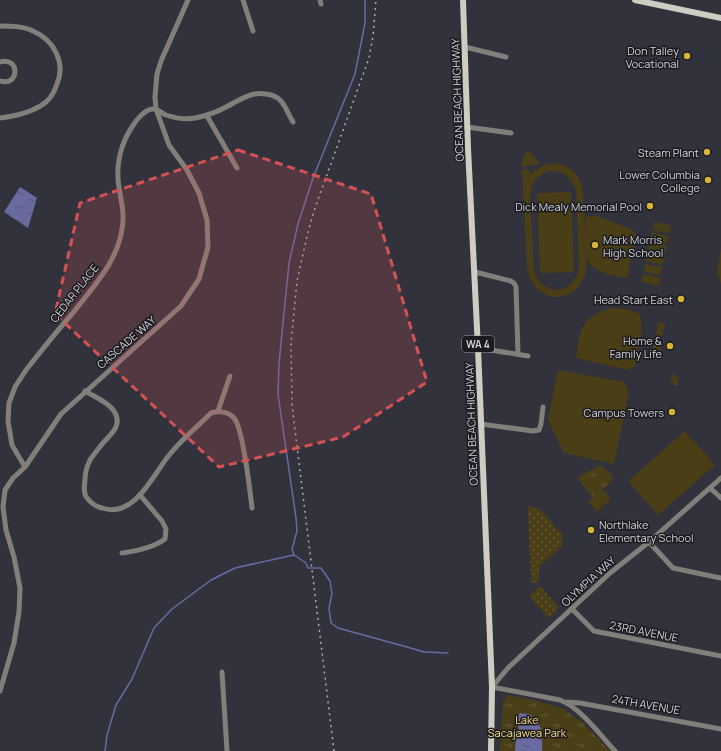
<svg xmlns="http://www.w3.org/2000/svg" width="721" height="751" viewBox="0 0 721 751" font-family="Manrope,sans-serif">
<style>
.grass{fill:#4a3e16;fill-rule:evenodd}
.park{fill:url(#park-tufts)}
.garden{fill:url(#garden-dots)}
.water{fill:url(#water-ripples)}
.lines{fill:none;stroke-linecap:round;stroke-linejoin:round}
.stream{stroke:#696aa0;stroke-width:1.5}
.minor{stroke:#817f7a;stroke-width:5}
.major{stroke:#cfccc1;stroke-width:6}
.rail{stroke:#adaeb5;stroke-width:1.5;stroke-dasharray:2 4;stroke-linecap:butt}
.marked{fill:#d55254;fill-opacity:0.2;stroke:#d55254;stroke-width:3;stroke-dasharray:8 5;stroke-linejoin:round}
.poi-dot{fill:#d8b434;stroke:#1a1a1f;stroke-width:1.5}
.labels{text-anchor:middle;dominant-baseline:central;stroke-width:3;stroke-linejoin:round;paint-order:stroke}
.shield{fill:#1a1a1f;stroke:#9a9ba0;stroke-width:1}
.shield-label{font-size:10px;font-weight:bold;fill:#d1d2d8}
.poi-label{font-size:11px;fill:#d1d2d8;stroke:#1a1a1f;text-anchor:end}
.street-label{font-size:11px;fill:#d1d2d8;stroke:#1a1a1f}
.park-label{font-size:11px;fill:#f7db83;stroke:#1a1a1f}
</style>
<defs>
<pattern id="park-tufts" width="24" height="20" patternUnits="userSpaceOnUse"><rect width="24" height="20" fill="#4a3e16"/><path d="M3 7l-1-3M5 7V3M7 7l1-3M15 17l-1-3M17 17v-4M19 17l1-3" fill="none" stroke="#635937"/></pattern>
<pattern id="garden-dots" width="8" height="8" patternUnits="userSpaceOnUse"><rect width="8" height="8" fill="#4a3e16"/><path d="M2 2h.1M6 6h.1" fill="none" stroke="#635937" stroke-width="1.8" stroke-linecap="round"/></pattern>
<pattern id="water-ripples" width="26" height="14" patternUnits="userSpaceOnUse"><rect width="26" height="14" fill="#696aa0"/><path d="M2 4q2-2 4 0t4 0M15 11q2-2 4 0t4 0" fill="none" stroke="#565775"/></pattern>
</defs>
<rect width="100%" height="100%" fill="#31323c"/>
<g class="grass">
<path d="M529,150L540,164L539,165L537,164L521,167L524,156Z"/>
<path d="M554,163C572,166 580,174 583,192L587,267C580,306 536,307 527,269L522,170L529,169L530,175C538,167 544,165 554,163ZM548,171C563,170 572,177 576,191L579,266C575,296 541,298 534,269L530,194C532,182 537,176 548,171Z"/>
<path d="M571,192L574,272L540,273L537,193Z"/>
<path d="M590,216H597L633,230L636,235L627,278C615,276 595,273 588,261C585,255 586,227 585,218Z"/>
<path d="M654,222L671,225L669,233L652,230Z"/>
<path d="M652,232L669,236L667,244L650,240Z"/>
<path d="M650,243L667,246L665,254L648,251Z"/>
<path d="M721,249V284L717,272Z"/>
<path d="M648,253L665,257L663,265L646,261Z"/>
<path d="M645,264L662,267L661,275L644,272Z"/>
<path d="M643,274L660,278L659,286L642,282Z"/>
<path d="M610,308L627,309L640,314L642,329L635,366L628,370L576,358C580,329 580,319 610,308Z"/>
<path d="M558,370L624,382L629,392L614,464L564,453L548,420Z"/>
<path d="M685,431L715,465L658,515L628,481Z"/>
<path d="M602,489L611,499L597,512L588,501Z"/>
</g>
<g class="park">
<path d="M658,322L665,324L662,336L656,335Z"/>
<path d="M655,336L662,337L660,351L653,350Z"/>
<path d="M673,374L675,375L679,379L677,385H674L670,378Z"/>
<path d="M600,465L612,475V481L593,497L577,478Z"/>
<path d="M508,695L533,700L564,709L583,723L610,751H500L503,701Z"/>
</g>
<g class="garden">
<path d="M528,506L540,509L562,534V546L540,566L538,582L531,583Z"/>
<path d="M540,586L559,608L548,618L529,596Z"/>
</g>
<g class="water">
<path d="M20,187L37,198L28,228L4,212Z"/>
<path d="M520,713C523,714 525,713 529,714C543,721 543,738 542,751H515L516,738L519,731L517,720Z"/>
</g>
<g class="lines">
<g class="stream">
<path d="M365,0V23L355,74L313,178L298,224L289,263L279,363L278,394L296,518L297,531L292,549L294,555L306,563L308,568H321L330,581L332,594L329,608L331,623L338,628L407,647L424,652L448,653"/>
<path d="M105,751L107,735L116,705L132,679L154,628L172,609L211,580L235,568L294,555"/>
</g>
<g class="minor">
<path d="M243,0L253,31"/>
<path d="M320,0L321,4"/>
<path d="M0,26C11,26 23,26 33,31C54,40 66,63 57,84C55,90 51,98 46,102C34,112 16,116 0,118"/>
<path d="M465,47L506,57"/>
<path d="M0,62C20,56 20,87 0,81"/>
<path d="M207,116L237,168"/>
<path d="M467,127L511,133"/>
<path d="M475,272L511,281L514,283L516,287L518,354"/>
<path d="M478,348L528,356"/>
<path d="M85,391C95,397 112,404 116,415C121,427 110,435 103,443C99,448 94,454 90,460C87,466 85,474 85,480C84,486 84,494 87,498C91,503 97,507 102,508C135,519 153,474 170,454C182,439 198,426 211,413C218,411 228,411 234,418C243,428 250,491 252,508"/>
<path d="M218,411L230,376"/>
<path d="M481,424L533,431L539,430L541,424L543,407"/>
<path d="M25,467L12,445L8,421L9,403L15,387L26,370C41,351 56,332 72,314C92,288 117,263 122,229C125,214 121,201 119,187C115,165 121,142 134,124C137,119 145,110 152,109C157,108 161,113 166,115C175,118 185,120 195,118C205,116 215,113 224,108C237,102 250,91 266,94C284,96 285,109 293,122"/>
<path d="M710,488L721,498"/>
<path d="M649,542L673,568L721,578"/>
<path d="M122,553C137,551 153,548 165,539L166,529L162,521L140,495"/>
<path d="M572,609L594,631L721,656"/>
<path d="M222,672L227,751"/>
<path d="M0,691L14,643L19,612L20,588L14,557L6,530L3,507L5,490L13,478L25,467L61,414L181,306L199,279L208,247L207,220L199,193L187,170L169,145L156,109L155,97L157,74L161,61L188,0"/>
<path d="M567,702L580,703L721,729"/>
<path d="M615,751C600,735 581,708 560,700L492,687L508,668L610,573L649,542L721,478"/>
</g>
<g class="major">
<path d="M463,0L468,148L478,348L492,687L491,751"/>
<path d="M635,0L721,18"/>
</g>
<path class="rail" d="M334,751L292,405L291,343L297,281L308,232L315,208L369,58L373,36L376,0"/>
</g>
<path class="marked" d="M238,150L371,194L427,382L343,437L219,467L55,314L80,203Z"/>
<g class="poi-dot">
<circle cx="687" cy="56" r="4"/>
<circle cx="707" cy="152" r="4"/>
<circle cx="708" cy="180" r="4"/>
<circle cx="650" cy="206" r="4"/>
<circle cx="595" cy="245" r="4"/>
<circle cx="681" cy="299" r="4"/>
<circle cx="670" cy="346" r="4"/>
<circle cx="672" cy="412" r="4"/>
<circle cx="591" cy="530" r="4"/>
</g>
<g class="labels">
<rect class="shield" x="462" y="336" width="32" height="16" rx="3"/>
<g class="shield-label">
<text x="478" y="344">WA 4</text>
</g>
<g class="poi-label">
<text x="679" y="50">Don Talley<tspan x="679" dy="13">Vocational</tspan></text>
<text x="699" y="152">Steam Plant</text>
<text x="700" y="174">Lower Columbia<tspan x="700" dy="13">College</tspan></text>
<text x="642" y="206">Dick Mealy Memorial Pool</text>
<text x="603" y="239" text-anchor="start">Mark Morris<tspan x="603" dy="13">High School</tspan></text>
<text x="673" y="299">Head Start East</text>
<text x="662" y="340">Home &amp;<tspan x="662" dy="13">Family Life</tspan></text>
<text x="664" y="412">Campus Towers</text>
<text x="599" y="524" text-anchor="start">Northlake<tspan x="599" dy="13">Elementary School</tspan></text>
</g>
<g class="street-label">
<text transform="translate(457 100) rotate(-92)">OCEAN BEACH HIGHWAY</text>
<text transform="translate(74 293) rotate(-52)">CEDAR PLACE</text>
<text transform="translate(126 342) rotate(-41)">CASCADE WAY</text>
<text transform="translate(471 424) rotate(-92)">OCEAN BEACH HIGHWAY</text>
<text transform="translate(588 581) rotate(-42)">OLYMPIA WAY</text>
<text transform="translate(644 631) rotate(11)">23RD AVENUE</text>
<text transform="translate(646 704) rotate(10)">24TH AVENUE</text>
</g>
<g class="park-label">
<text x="527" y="719">Lake<tspan x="527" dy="13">Sacajawea Park</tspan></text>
</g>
</g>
</svg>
